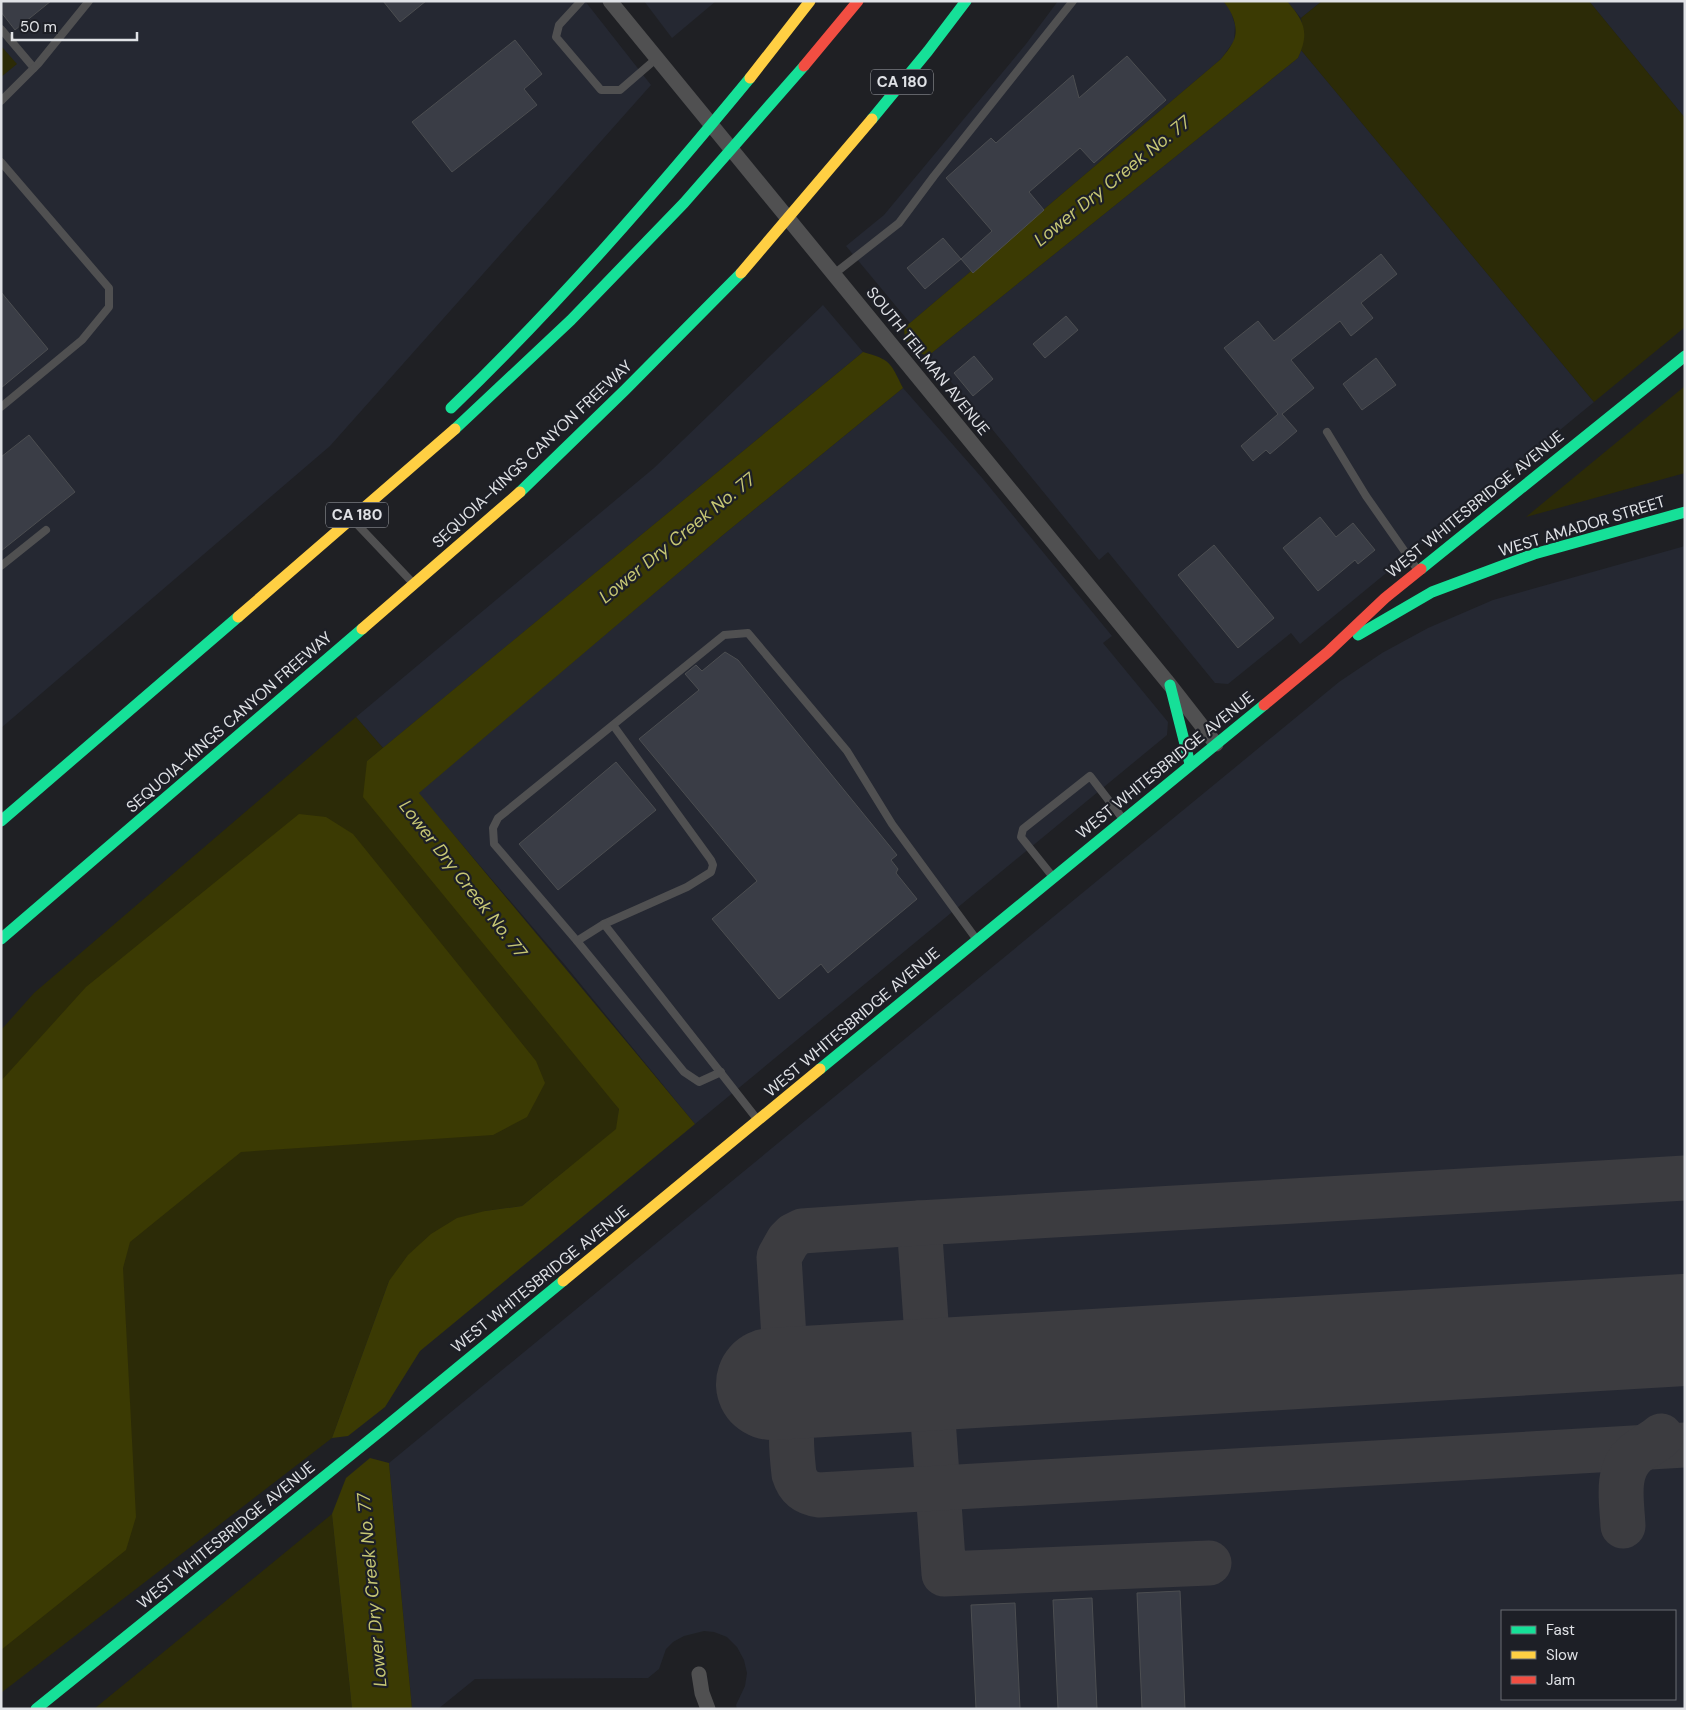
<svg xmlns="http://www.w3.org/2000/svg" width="1686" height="1710" viewBox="0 0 1686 1710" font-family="'DM Sans',sans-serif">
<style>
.built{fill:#252832;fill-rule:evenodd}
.green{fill:#2c2b07}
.water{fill:#3b3a03}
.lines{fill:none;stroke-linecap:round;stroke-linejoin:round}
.taxiway{stroke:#3c3c40;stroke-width:45}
.runway{stroke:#3c3c40;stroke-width:112}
.building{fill:#3a3d46;stroke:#4c4e51}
.lane{stroke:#505051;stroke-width:8}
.street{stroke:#505051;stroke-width:15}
.fast{stroke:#16e098;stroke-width:11}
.slow{stroke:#ffcf43;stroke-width:11}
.jam{stroke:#f24e42;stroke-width:11}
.labels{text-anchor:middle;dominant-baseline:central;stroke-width:4.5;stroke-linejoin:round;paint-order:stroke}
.shield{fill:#1d1f26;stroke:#a6a8ac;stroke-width:1}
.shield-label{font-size:15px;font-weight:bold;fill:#e0e2e6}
.street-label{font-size:16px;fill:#e0e2e6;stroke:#1d1f26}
.water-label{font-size:18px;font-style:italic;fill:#c7c774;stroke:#1d1f26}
</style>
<rect width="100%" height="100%" fill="#1f2024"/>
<g class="built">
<path d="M1,1H585L651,85L330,446L1,728V77L16,64L1,46Z"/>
<path d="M644,1H716L672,38Z"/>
<path d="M1058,1H1223L1230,9L1235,25L1234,41L1221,59L910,323L846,246L884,215L1026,44Z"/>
<path d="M1287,1H1322L1301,18Z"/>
<path d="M1589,1H1685V118Z"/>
<path d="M1301,50L1594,402L1300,644L1291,633L1228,684L1215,683L1108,552L1099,560L983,418L928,356L1298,58Z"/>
<path d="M823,305L863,352L383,748L356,717L654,468Z"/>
<path d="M903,388L983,479L1112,636L1103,643L1168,722L1167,735L695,1124L565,965L418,793L723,535Z"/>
<path d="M1685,546V1709H737L736,1705L745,1686L747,1673L744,1660L737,1647L727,1637L714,1632L704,1631L684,1636L673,1642L666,1649L659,1669L648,1678L475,1679L438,1709H412L389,1463L1339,682L1382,653L1428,628L1493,600ZM1502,1611H1675V1699H1502Z"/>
</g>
<g class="green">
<path d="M1322,1H1589L1685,118V327L1594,402L1301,50L1304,35L1301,18Z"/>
<path d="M1,46L17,64L1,77Z"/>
<path d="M1685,386V473L1526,517Z"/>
<path d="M356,717L383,748L367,761L619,1109L617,1129L522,1206L485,1211L389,1281L332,1438L1,1693V1030L34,993Z"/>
<path d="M332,1514L352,1709H94Z"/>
</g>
<g class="water">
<path d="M1223,1H1287C1304,21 1310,32 1298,58L928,356C911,350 905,347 904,328L1221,59C1225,54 1230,48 1233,42C1240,29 1232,11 1223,1Z"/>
<path d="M863,352C891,360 890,362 903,388L723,535L419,793L695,1124L420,1351L385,1407L348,1436L332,1438L389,1281L408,1255L431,1234L457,1218L485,1211L522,1206L616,1129L619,1109L363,797L367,761Z"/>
<path d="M299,814L326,817L353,834L536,1061L545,1083L527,1117L493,1135L241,1152L130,1242L123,1268L136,1517L126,1550L1,1650V1081L86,987Z"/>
<path d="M370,1458L389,1463L412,1709H352L332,1514L346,1478Z"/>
</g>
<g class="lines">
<g class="taxiway">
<path d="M919,1223L944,1574L1209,1563"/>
<path d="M841,1379C816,1378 796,1380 785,1354L779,1257L788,1241L794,1235L802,1231L919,1223L1685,1178"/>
<path d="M841,1379C832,1382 822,1383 814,1387C785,1401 791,1447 794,1474C798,1487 805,1493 819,1495L1685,1445"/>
<path d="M1623,1526C1622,1502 1615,1472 1635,1454C1642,1448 1653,1443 1661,1436"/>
</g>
<path class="runway" d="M772,1384L1685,1330"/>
</g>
<g class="building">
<path d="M1,1H51L15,30L1,12Z"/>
<path d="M383,1H426L400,22Z"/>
<path d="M515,40L542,74L524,89L537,105L452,172L412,122Z"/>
<path d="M1127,56L1166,100L1094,163L1080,148L1029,192L1044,210L973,273L961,259L992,231L946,178L991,138L996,143L1073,75L1079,98Z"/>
<path d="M943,238L961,259L925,289L907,268Z"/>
<path d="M1381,254L1397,274L1361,303L1373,318L1351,336L1340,321L1291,360L1314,388L1282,414L1297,431L1270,454L1266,450L1253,461L1241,446L1278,414L1224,348L1258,321L1274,341Z"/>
<path d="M1,292L48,349L1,388Z"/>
<path d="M1066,316L1078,330L1045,358L1033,344Z"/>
<path d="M974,356L993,379L973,396L954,373Z"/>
<path d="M1376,358L1396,385L1362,410L1343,384Z"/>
<path d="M29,435L75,492L1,551V457Z"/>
<path d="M1320,517L1336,537L1353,523L1375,550L1358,564L1355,560L1318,591L1283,548Z"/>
<path d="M1214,545L1274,618L1238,648L1178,575Z"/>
<path d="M725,652L738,660L897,855L891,860L898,869L896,873L917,899L828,973L821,964L779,999L712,919L757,881L639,739L699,690L685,674L696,665L702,671Z"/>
<path d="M616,762L656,810L558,890L519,844Z"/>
<path d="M1180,1591L1185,1709H1142L1137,1593Z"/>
<path d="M1092,1598L1097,1709H1058L1053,1600Z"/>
<path d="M1015,1603L1020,1709H976L971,1605Z"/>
</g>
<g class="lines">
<g class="lane">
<path d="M581,1L559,25L556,37L601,90H620L657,58"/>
<path d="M1,29L34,68"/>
<path d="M1,101L38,64L89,1"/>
<path d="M1,162L109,288V307L82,340L1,407"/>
<path d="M834,274L899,223L934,176L1073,1"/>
<path d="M1327,432L1366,496L1417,569"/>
<path d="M355,522L411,581"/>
<path d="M1,566L46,530"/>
<path d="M613,725L711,860L713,865L711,872L687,887L604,924L577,941L494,844L493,828L498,818L724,635L748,633L847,751L892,824L977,940"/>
<path d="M1053,877L1021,837L1023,829L1090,776L1123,819"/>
<path d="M604,924L757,1119"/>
<path d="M577,941L684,1072L699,1082L721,1072"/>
</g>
<g class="street">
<path d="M610,1L1170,685L1216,744"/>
<path d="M699,1674L702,1693L708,1709"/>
</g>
<g class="fast">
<path d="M872,119L928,51L966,1"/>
<path d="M451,408C558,305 656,192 750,78"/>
<path d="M455,429L571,320L684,203L804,66"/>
<path d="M520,492L625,390L741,273"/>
<path d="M1421,569L1685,356"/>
<path d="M1358,635L1432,592L1534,554L1685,512"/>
<path d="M1170,685L1190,764"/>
<path d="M1,821L238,617"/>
<path d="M1,939L362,629"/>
<path d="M820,1069L1264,705"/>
<path d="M36,1709L383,1429L563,1281"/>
</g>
<g class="slow">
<path d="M750,78L810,1"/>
<path d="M741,273L872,119"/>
<path d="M238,617L455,429"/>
<path d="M362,629L520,492"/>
<path d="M563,1281L820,1069"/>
</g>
<g class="jam">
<path d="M804,66L858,1"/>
<path d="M1264,705L1328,652L1385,598L1421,569"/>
</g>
</g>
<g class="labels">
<g class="shield">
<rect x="871" y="69.5" width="62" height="25" rx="4"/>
<rect x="326" y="502.5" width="62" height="25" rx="4"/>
</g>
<g class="shield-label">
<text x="902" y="82">CA 180</text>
<text x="357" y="515">CA 180</text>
</g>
<g class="street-label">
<text transform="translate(928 361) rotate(51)">SOUTH TEILMAN AVENUE</text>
<text transform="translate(532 454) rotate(-43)">SEQUOIA–KINGS CANYON FREEWAY</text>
<text transform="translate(1475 504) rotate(-39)">WEST WHITESBRIDGE AVENUE</text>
<text transform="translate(1582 526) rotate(-17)">WEST AMADOR STREET</text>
<text transform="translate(229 722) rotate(-41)">SEQUOIA–KINGS CANYON FREEWAY</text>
<text transform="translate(1165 765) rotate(-39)">WEST WHITESBRIDGE AVENUE</text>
<text transform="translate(852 1022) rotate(-40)">WEST WHITESBRIDGE AVENUE</text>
<text transform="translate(540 1279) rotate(-39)">WEST WHITESBRIDGE AVENUE</text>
<text transform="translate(226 1535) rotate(-39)">WEST WHITESBRIDGE AVENUE</text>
</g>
<g class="water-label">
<text transform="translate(1112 181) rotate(-39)">Lower Dry Creek No. 77</text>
<text transform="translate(677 538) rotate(-39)">Lower Dry Creek No. 77</text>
<text transform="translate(463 879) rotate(52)">Lower Dry Creek No. 77</text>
<text transform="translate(372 1590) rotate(-95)">Lower Dry Creek No. 77</text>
</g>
</g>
<rect width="1686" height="1710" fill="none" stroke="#e0e2e6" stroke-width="5"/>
<rect x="1501" y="1610" width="175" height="90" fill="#1d1f26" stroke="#6b6d73"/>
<rect x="1511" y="1626" width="25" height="8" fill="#16e098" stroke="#6b6d73"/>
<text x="1546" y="1635" font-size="15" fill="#e0e2e6">Fast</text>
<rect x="1511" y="1651" width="25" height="8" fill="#ffcf43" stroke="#6b6d73"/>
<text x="1546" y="1660" font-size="15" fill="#e0e2e6">Slow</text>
<rect x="1511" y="1676" width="25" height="8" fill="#f24e42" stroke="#6b6d73"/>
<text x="1546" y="1685" font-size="15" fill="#e0e2e6">Jam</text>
<path d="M12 32v8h125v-8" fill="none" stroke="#e0e2e6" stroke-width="2.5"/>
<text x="20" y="32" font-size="15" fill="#e0e2e6" stroke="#1d1f26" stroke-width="4" paint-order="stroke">50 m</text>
</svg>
